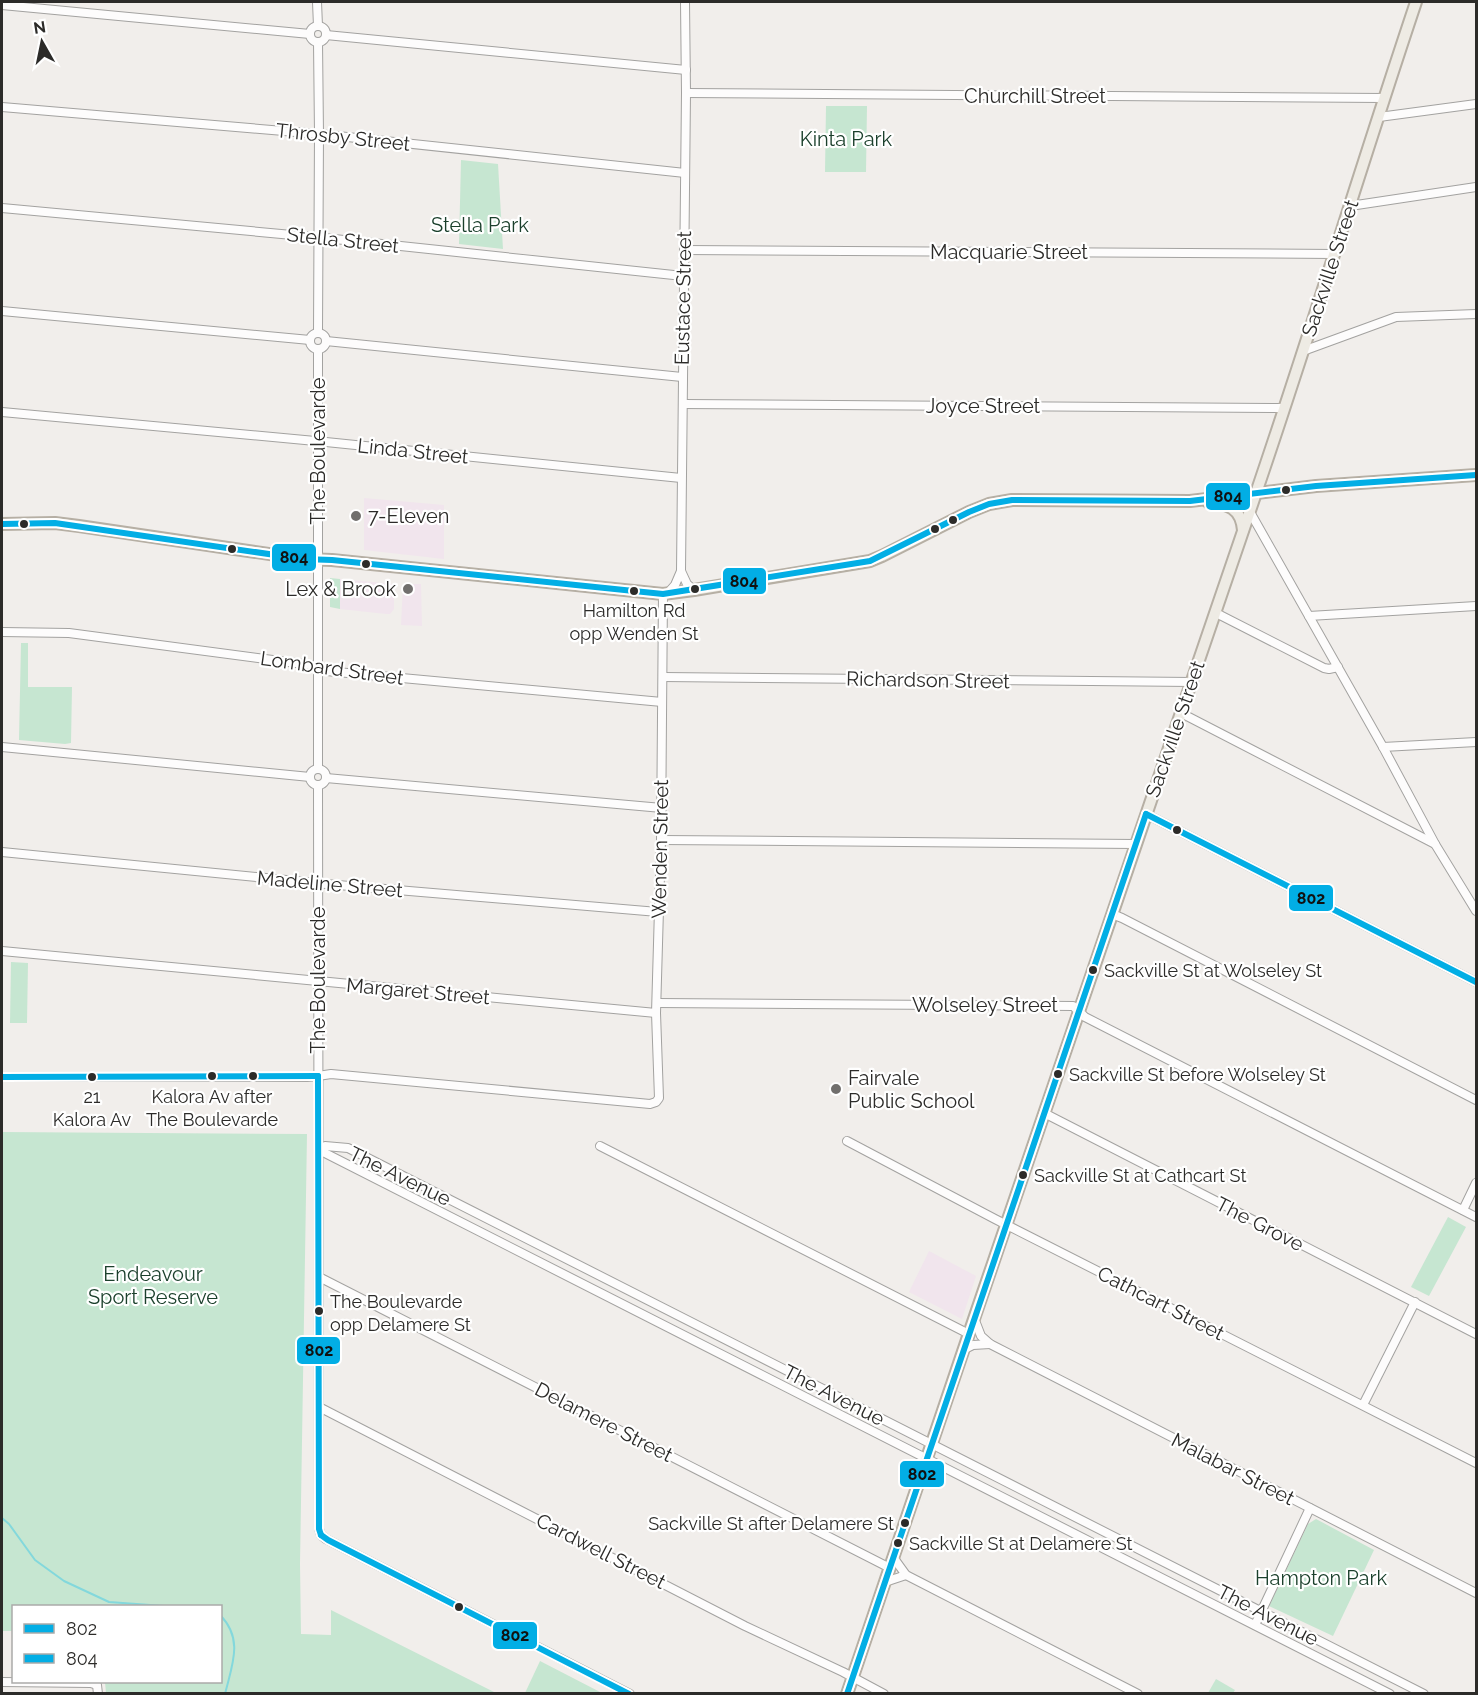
<svg xmlns="http://www.w3.org/2000/svg" width="1478" height="1695" viewBox="0 0 1478 1695" font-family="Raleway,sans-serif">
<style>
.commercial{fill:#f1e5ed}
.green{fill:#c6e6d1}
.lines{fill:none;stroke-linecap:round;stroke-linejoin:round}
.stream{stroke:#83d8dc;stroke-width:2}
.minor-casing{stroke:#a3a2a0;stroke-width:10}
.major-casing{stroke:#b6afa4;stroke-width:14}
.minor{stroke:#fdfcfc;stroke-width:8}
.major{stroke:#eeebe4;stroke-width:10}
.bus-1-casing{stroke:#fff;stroke-width:10}
.bus-2-casing{stroke:#fff;stroke-width:10}
.bus-1{stroke:#02aee5;stroke-width:6}
.bus-2{stroke:#02aee5;stroke-width:6}
.bus-dot{fill:#2c2b29;stroke:#fff;stroke-width:2}
.poi-dot{fill:#716f6d;stroke:#fff;stroke-width:2}
.labels{text-anchor:middle;dominant-baseline:central;stroke-width:4.5;stroke-linejoin:round;paint-order:stroke}
.bus-label{font-size:18px;fill:#2c2b29;stroke:#fff;text-anchor:start}
.street-label{font-size:20px;fill:#2c2b29;stroke:#fff}
.park-label{font-size:20px;fill:#1b402c;stroke:#fff}
.poi-label{font-size:20px;fill:#2c2b29;stroke:#fff;text-anchor:start}
.line-badge{stroke:#fff;stroke-width:2}
.pale-badge-label{font-size:16px;text-anchor:middle;font-weight:bold;fill:#111}
</style>
<rect width="100%" height="100%" fill="#f1eeeb"/>
<g class="commercial">
<path d="M364,498L444,505V559L364,550Z"/>
<path d="M340,579L394,584V609L390,614H386L340,609Z"/>
<path d="M403,584H421L422,626L401,625Z"/>
<path d="M929,1251L976,1276L962,1319L909,1292Z"/>
</g>
<g class="green">
<path d="M826,106H867L866,172H825Z"/>
<path d="M461,160L498,164L503,249L459,244Z"/>
<path d="M330,578L340,579V609L330,607Z"/>
<path d="M21,643H28V687H72L71,743L65,744L19,740Z"/>
<path d="M11,962L28,963L27,1023H10Z"/>
<path d="M2,1132L307,1134L300,1564L301,1634L331,1635V1610L496,1693H106L105,1682H220V1606H14L13,1631H2Z"/>
<path d="M1448,1217L1466,1227L1429,1296L1411,1287Z"/>
<path d="M1316,1519L1374,1550L1333,1636L1269,1606L1308,1524Z"/>
<path d="M540,1661L602,1693H525Z"/>
<path d="M1216,1679L1235,1690L1233,1693H1208Z"/>
</g>
<g class="lines">
<g class="stream">
<path d="M2,1518L9,1524L35,1560L64,1581L109,1602L164,1606"/>
<path d="M220,1615C244,1639 232,1665 225,1694"/>
</g>
<defs>
<g id="minor">
<path d="M317,2L318,26"/>
<path d="M685,2L686,93L681,571L687,584L694,590"/>
<path d="M2,5L310,34"/>
<circle cx="318" cy="34" r="8"/>
<path d="M326,35L686,70"/>
<path d="M318,42L319,134L318,332"/>
<path d="M686,93L1384,98"/>
<path d="M2,107L319,134L685,173"/>
<path d="M1379,117L1476,104"/>
<path d="M1350,206L1476,187"/>
<path d="M2,208L325,238L683,276"/>
<path d="M684,250L1335,254"/>
<path d="M2,311L310,340"/>
<circle cx="318" cy="341" r="8"/>
<path d="M326,341L682,377"/>
<path d="M1303,351L1396,317L1476,314"/>
<path d="M683,404L1284,408"/>
<path d="M2,412L326,442L681,478"/>
<path d="M1250,512L1383,747L1435,844L1476,911"/>
<path d="M667,594L675,585L681,571"/>
<path d="M1216,613L1324,668L1329,669L1338,667"/>
<path d="M1309,616L1476,606"/>
<path d="M2,632L69,633L311,665L326,671L662,702"/>
<path d="M663,677L1192,682"/>
<path d="M1181,713L1435,844"/>
<path d="M2,747L310,777"/>
<path d="M1383,747L1476,742"/>
<circle cx="318" cy="777" r="8"/>
<path d="M318,769V349"/>
<path d="M326,778L662,808"/>
<path d="M318,785L319,1529L321,1535L326,1539L630,1694"/>
<path d="M1146,814L1476,982"/>
<path d="M661,840L1136,844"/>
<path d="M2,852L326,884L658,912"/>
<path d="M1112,914L1122,918L1476,1100"/>
<path d="M2,951L656,1013"/>
<path d="M657,1003L1073,1006L1085,1017L1476,1217"/>
<path d="M2,1077H307L318,1076L331,1074L650,1104L656,1102L659,1098L656,1013L661,840L663,594"/>
<path d="M1044,1113L1476,1334"/>
<path d="M847,1141L995,1219L1476,1463"/>
<path d="M600,1146L969,1334"/>
<path d="M319,1150L325,1146L348,1148L1424,1694"/>
<path d="M319,1150L1390,1694"/>
<path d="M1463,1210L1476,1183"/>
<path d="M319,1277L890,1568"/>
<path d="M974,1318L981,1336L990,1344L1476,1593"/>
<path d="M963,1350L973,1345L990,1344"/>
<path d="M1363,1405L1415,1302"/>
<path d="M319,1407L745,1626L843,1672L884,1694"/>
<path d="M893,1557L906,1575L1138,1694"/>
<path d="M885,1582L906,1575"/>
<path d="M1255,1625L1310,1508"/>
<path d="M2,1682L91,1683L97,1685L98,1694"/>
</g>
<g id="major">
<path d="M1208,502C1228,504 1241,508 1243,530"/>
<path d="M2,524L55,523L79,526L303,559L332,560L663,594L694,590L870,561L882,556L969,512L989,504L1012,500L1190,501L1316,486L1476,475"/>
<path d="M847,1694C981,1294 1120,896 1255,496C1311,332 1361,166 1416,2"/>
</g>
</defs>
<use href="#minor" class="minor-casing"/>
<use href="#major" class="major-casing"/>
<use href="#minor" class="minor"/>
<use href="#major" class="major"/>
<defs>
<g id="bus-1">
<path d="M1146,814L1476,982"/>
<path d="M318,1076L319,1529L321,1535"/>
<path d="M2,1077L318,1076"/>
<path d="M321,1535L328,1540L629,1694"/>
<path d="M847,1694L1146,814"/>
</g>
<path id="bus-2" d="M2,524L55,523L303,559L332,560L663,594L870,561L969,512L989,504L1012,500L1190,501L1316,486L1476,475"/>
</defs>
<use href="#bus-1" class="bus-1-casing"/>
<use href="#bus-2" class="bus-2-casing"/>
<use href="#bus-1" class="bus-1"/>
<use href="#bus-2" class="bus-2"/>
</g>
<g class="bus-dot">
<circle cx="1286" cy="490" r="5"/>
<circle cx="953" cy="520" r="5"/>
<circle cx="24" cy="524" r="5"/>
<circle cx="935" cy="529" r="5"/>
<circle cx="232" cy="549" r="5"/>
<circle cx="366" cy="564" r="5"/>
<circle cx="695" cy="589" r="5"/>
<circle cx="634" cy="591" r="5"/>
<circle cx="1177" cy="830" r="5"/>
<circle cx="1093" cy="970" r="5"/>
<circle cx="1058" cy="1074" r="5"/>
<circle cx="212" cy="1076" r="5"/>
<circle cx="253" cy="1076" r="5"/>
<circle cx="92" cy="1077" r="5"/>
<circle cx="1023" cy="1175" r="5"/>
<circle cx="319" cy="1311" r="5"/>
<circle cx="905" cy="1523" r="5"/>
<circle cx="898" cy="1543" r="5"/>
<circle cx="459" cy="1607" r="5"/>
</g>
<g class="poi-dot">
<circle cx="356" cy="516" r="6"/>
<circle cx="408" cy="589" r="6"/>
<circle cx="836" cy="1089" r="6"/>
</g>
<g class="labels">
<g class="bus-label">
<text x="634" y="610" text-anchor="middle">Hamilton Rd<tspan x="634" dy="23">opp Wenden St</tspan></text>
<text x="1104" y="970">Sackville St at Wolseley St</text>
<text x="1069" y="1074">Sackville St before Wolseley St</text>
<text x="92" y="1096" text-anchor="middle">21<tspan x="92" dy="23">Kalora Av</tspan></text>
<text x="212" y="1096" text-anchor="middle">Kalora Av after<tspan x="212" dy="23">The Boulevarde</tspan></text>
<text x="1034" y="1175">Sackville St at Cathcart St</text>
<text x="330" y="1301">The Boulevarde<tspan x="330" dy="23">opp Delamere St</tspan></text>
<text x="894" y="1523" text-anchor="end">Sackville St after Delamere St</text>
<text x="909" y="1543">Sackville St at Delamere St</text>
</g>
<g class="street-label">
<text x="1035" y="96">Churchill Street</text>
<text transform="translate(343 137) rotate(6)">Throsby Street</text>
<text transform="translate(343 240) rotate(6)">Stella Street</text>
<text x="1009" y="252">Macquarie Street</text>
<text transform="translate(1330 268) rotate(-72)">Sackville Street</text>
<text transform="translate(683 298) rotate(-89)">Eustace Street</text>
<text x="983" y="406">Joyce Street</text>
<text transform="translate(318 451) rotate(-90)">The Boulevarde</text>
<text transform="translate(413 451) rotate(6)">Linda Street</text>
<text transform="translate(332 668) rotate(8)">Lombard Street</text>
<text transform="translate(928 680) rotate(1)">Richardson Street</text>
<text transform="translate(1175 729) rotate(-71)">Sackville Street</text>
<text transform="translate(660 849) rotate(-89)">Wenden Street</text>
<text transform="translate(330 884) rotate(5)">Madeline Street</text>
<text transform="translate(318 980) rotate(-90)">The Boulevarde</text>
<text transform="translate(418 991) rotate(5)">Margaret Street</text>
<text x="985" y="1005">Wolseley Street</text>
<text transform="translate(400 1176) rotate(26)">The Avenue</text>
<text transform="translate(1260 1224) rotate(27)">The Grove</text>
<text transform="translate(1161 1303) rotate(27)">Cathcart Street</text>
<text transform="translate(834 1395) rotate(27)">The Avenue</text>
<text transform="translate(604 1422) rotate(27)">Delamere Street</text>
<text transform="translate(1233 1469) rotate(27)">Malabar Street</text>
<text transform="translate(601 1551) rotate(27)">Cardwell Street</text>
<text transform="translate(1268 1615) rotate(27)">The Avenue</text>
</g>
<g class="park-label">
<text x="846" y="139">Kinta Park</text>
<text x="480" y="225">Stella Park</text>
<text x="153" y="1274">Endeavour<tspan x="153" dy="23">Sport Reserve</tspan></text>
<text x="1321" y="1578">Hampton Park</text>
</g>
<g class="poi-label">
<text x="368" y="516">7-Eleven</text>
<text x="396" y="589" text-anchor="end">Lex &amp; Brook</text>
<text x="848" y="1078">Fairvale<tspan x="848" dy="23">Public School</tspan></text>
</g>
</g>
<g class="line-badge">
<rect x="1205" y="482" width="46" height="29" rx="6" fill="#02aee5"/>
<rect x="271" y="543" width="46" height="29" rx="6" fill="#02aee5"/>
<rect x="722" y="567" width="45" height="28" rx="6" fill="#02aee5"/>
<rect x="1288" y="884" width="46" height="28" rx="6" fill="#02aee5"/>
<rect x="296" y="1336" width="45" height="29" rx="6" fill="#02aee5"/>
<rect x="899" y="1460" width="46" height="28" rx="6" fill="#02aee5"/>
<rect x="492" y="1621" width="46" height="29" rx="6" fill="#02aee5"/>
</g>
<g class="pale-badge-label">
<text x="1228" y="502">804</text>
<text x="294" y="563">804</text>
<text x="744" y="587">804</text>
<text x="1311" y="904">802</text>
<text x="319" y="1356">802</text>
<text x="922" y="1480">802</text>
<text x="515" y="1641">802</text>
</g>
<rect width="1478" height="1695" fill="none" stroke="#2c2b29" stroke-width="6"/>
<rect x="12" y="1605" width="210" height="78" fill="#ffffff" stroke="#abaaa9" stroke-width="1.5"/>
<rect x="24" y="1624" width="30" height="9" fill="#02aee5" stroke="#abaaa9" stroke-width="1.5"/>
<text x="66" y="1635" font-size="18" fill="#2c2b29">802</text>
<rect x="24" y="1654" width="30" height="9" fill="#02aee5" stroke="#abaaa9" stroke-width="1.5"/>
<text x="66" y="1665" font-size="18" fill="#2c2b29">804</text>
<g transform="translate(42 42) rotate(351)" stroke="#ffffff" stroke-width="4.5" paint-order="stroke">
<path d="M0-4.5L10 22L0 15L-10 22Z" fill="#2c2b29"/>
<text y="-9" font-size="16" font-weight="bold" text-anchor="middle" fill="#2c2b29">N</text>
</g>
</svg>
